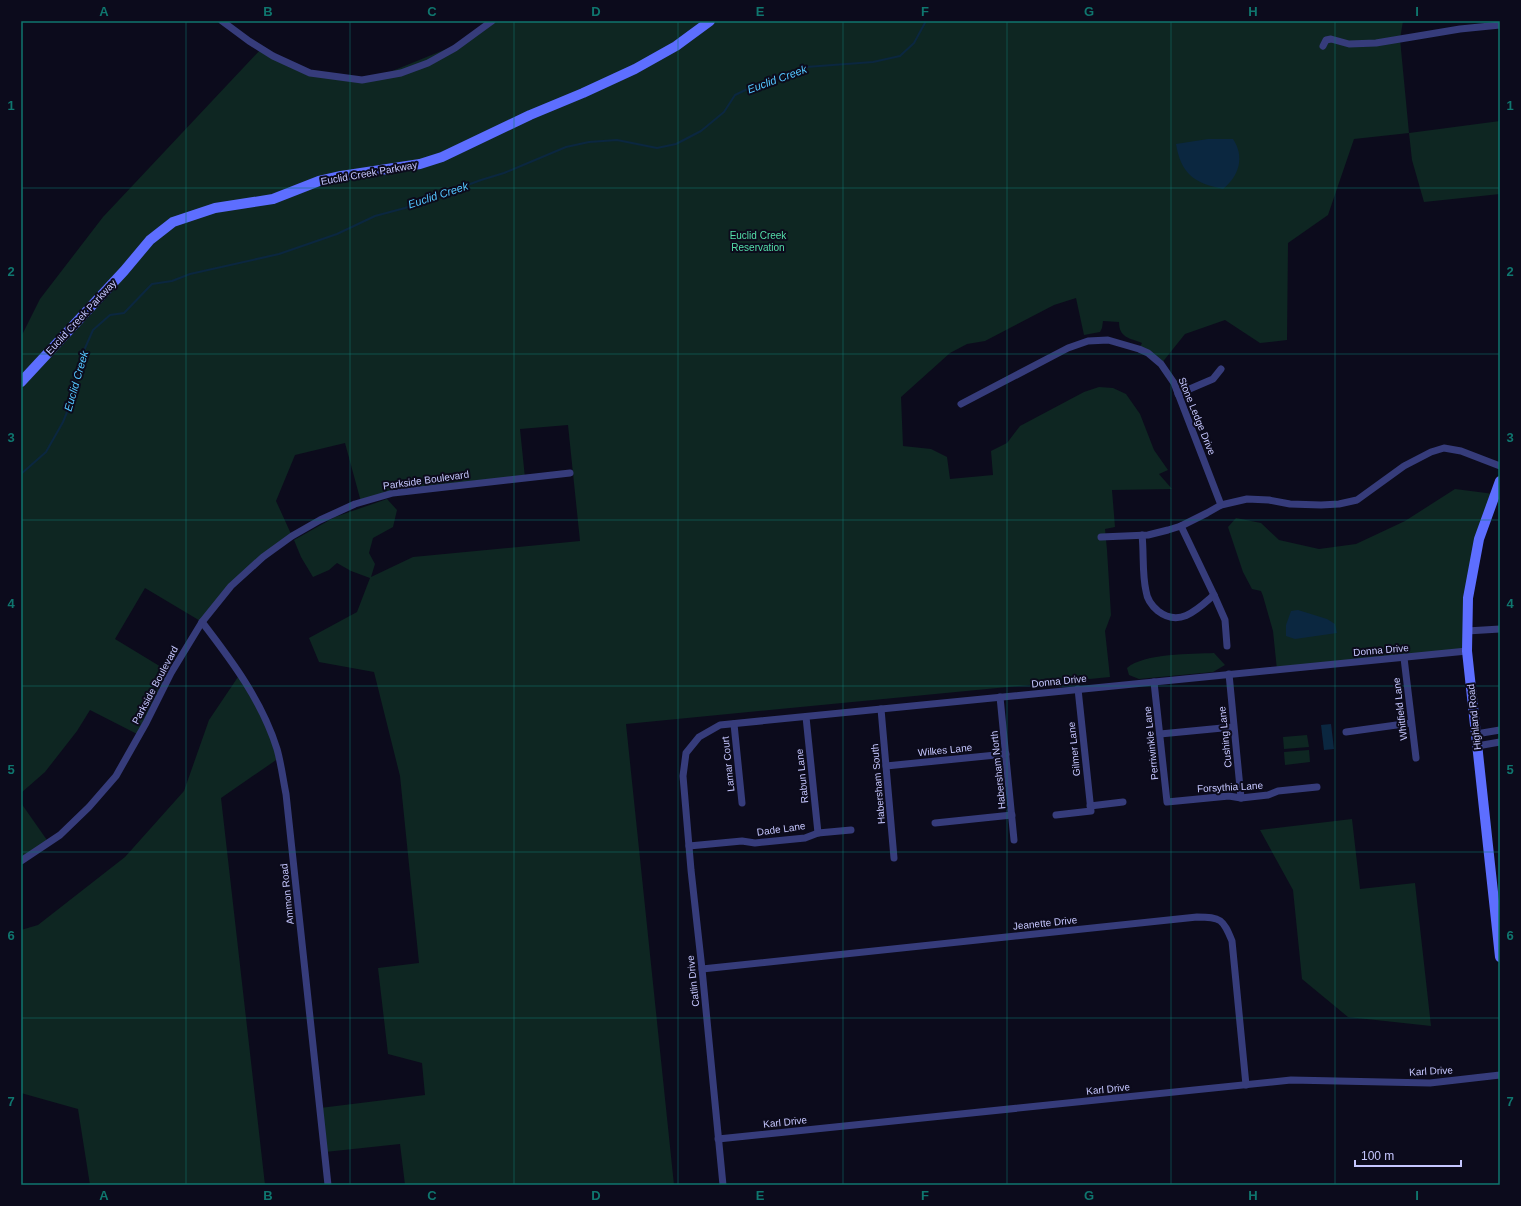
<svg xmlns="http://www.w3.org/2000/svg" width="1521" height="1206" viewBox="0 0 1521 1206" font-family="Helvetica,sans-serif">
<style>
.green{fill:#0e2622}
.water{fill:#0b2740}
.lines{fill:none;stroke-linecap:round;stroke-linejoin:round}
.stream{stroke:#0b2740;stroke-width:2}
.street{stroke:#363c7b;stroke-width:7}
.secondary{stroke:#5d6eff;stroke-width:10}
.grid{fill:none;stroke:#0f766e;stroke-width:1;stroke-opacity:0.55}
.labels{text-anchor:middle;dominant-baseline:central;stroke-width:4;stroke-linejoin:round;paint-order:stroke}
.street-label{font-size:10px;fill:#c6c7ff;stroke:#0c0b1c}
.park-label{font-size:10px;fill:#54dea9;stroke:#0c0b1c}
.water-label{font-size:11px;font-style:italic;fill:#54c6ff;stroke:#0c0b1c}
.neatline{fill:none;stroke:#0f766e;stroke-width:1.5}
.grid-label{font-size:13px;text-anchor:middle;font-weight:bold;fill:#0f766e}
</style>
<rect width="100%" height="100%" fill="#0c0b1c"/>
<g class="green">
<path d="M492,21H1403L1400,39L1409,133L1500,121V194L1424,202L1412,160L1409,133L1354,139L1328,215L1288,243L1287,340L1260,343L1225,320L1185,334L1161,364L1139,349L1142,343C1130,338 1119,338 1119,322L1103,321L1102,328L1100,332L1084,335L1076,298L1054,305L985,341L967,344L950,353L901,397L903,446L931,449L947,457L950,479L993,475L991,451L1007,443L1020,426L1084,392L1099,387L1113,388L1126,394L1140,414L1154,450L1168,470L1159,474L1172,489L1112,490L1115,527L1105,529L1107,550L1111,615L1105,631L1110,677L626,724L674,1185H405L400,1144L325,1152L320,1108L425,1095L422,1063L388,1054L378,968L419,963L400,776L374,672L319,662L309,638L357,612L370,578L351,571L337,563L329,570L313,577L301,557L294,540L335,517L387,499L397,510L393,527L373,538L369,553L375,564L371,577L413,557L580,541L568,425L520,429L525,478L393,493L361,502L345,443L295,455L276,501L292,536L231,586L202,622L145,588L115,639L171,673L139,735L90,710L77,731L45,772L21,793V337L40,299L103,217L261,49L310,73L362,80L380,76L461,43Z"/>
<path d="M1500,481V496L1494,495L1479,539L1467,651L1277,670L1273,631L1263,596L1261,591L1252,589L1243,572L1228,527L1236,518L1261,523L1279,540L1319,549L1356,544L1405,521L1455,489L1494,494Z"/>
<path d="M1214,653L1225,665L1213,672L1139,679L1129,675L1127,668C1144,653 1192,654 1214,653Z"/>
<path d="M240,674L258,704L279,758L221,798L265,1185H90L78,1109L21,1093V930L38,925L125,857L184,791L209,720Z"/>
<path d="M1307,735L1309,747L1284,749L1283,737Z"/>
<path d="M1309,750L1310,762L1285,765L1284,752Z"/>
<path d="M21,803L49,843L21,861Z"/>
<path d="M1352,819L1360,889L1415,883L1431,1026L1348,1017L1302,979L1293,890L1260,830Z"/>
</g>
<g class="water">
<path d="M1208,139H1233C1245,157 1239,176 1223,189C1194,183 1181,174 1176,144Z"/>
<path d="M1298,610L1327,619L1335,624L1337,633L1295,639L1286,636V625L1291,611Z"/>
<path d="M1331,724L1334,749L1324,750L1321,725Z"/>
</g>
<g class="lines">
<path class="stream" d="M21,474L46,452L63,422L74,395L82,355L93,330L110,315L124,313L152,284L172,281L190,274L279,254L337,234L375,216L405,208L481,180L504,173L566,147L589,142L617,140L657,148L676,144L701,131L724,112L735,95L754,86L806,67L873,62L900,56L914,43L926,21"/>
<g class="street">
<path d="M222,21L249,41L273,56L310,73L362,80L401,73L428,63L455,48L492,21"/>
<path d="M1323,46L1326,40L1331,39L1349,44L1376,43L1460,29L1500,25"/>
<path d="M1178,394L1213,379L1221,369"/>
<path d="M961,404L1068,348L1088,341L1108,340L1139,349L1148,353L1161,364L1174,383L1221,505"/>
<path d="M1181,526L1214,595L1225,620L1227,646"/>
<path d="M1142,535C1144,553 1142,574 1146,591C1147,599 1152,606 1158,611C1180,628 1198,609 1214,595"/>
<path d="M1101,537L1148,535L1168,530L1181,526L1207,513L1221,505L1247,499L1269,500L1290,504L1321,505L1339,504L1357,500L1404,466L1431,452L1444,448L1461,451L1500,466"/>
<path d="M202,622C232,661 262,701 277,749C281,763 283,779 286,794L328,1185"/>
<path d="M1467,631L1500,629"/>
<path d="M1404,658L1416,758"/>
<path d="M1229,674L1241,798"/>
<path d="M1154,682L1167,802L1229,796L1241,798L1268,795L1278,791L1317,787"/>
<path d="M1000,697L1014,840"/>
<path d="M881,709L894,858"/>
<path d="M806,717L818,833"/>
<path d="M734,724L742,803"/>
<path d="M1346,732L1411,723"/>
<path d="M1160,734L1233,727"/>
<path d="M1476,734L1500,730"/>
<path d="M1477,746L1500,742"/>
<path d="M886,766L1006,754"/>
<path d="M1090,806L1123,802"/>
<path d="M1056,815L1091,811L1078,689"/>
<path d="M935,823L1012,815"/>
<path d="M689,846L742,841L755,843L805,838L818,833L851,830"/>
<path d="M21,861L60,835L89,807L116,776L146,723L171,673L202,622L231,586L263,557L292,536L320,520L355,504L393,493L570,473"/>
<path d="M702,969L1197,917C1221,917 1223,919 1232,941L1246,1085"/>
<path d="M718,1139L1291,1080L1430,1083L1500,1075"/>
<path d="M723,1185L702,969L691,870L683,776L686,753L699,737L720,725L1467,651"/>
</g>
<g class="secondary">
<path d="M21,382L124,271L150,240L173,222L215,208L273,199L319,181L341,176L420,164L442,157L530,115L583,93L635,69L676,46L710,21"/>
<path d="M1500,481L1479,539L1468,598L1467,651L1500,957"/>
</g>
</g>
<path class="grid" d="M186,21V1185M350,21V1185M514,21V1185M678,21V1185M843,21V1185M1007,21V1185M1171,21V1185M1335,21V1185M21,188H1500M21,354H1500M21,520H1500M21,686H1500M21,852H1500M21,1018H1500"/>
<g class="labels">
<g class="street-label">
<text transform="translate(369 173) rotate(-10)">Euclid Creek Parkway</text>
<text transform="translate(81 317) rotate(-47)">Euclid Creek Parkway</text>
<text transform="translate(1197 416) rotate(68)">Stone Ledge Drive</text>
<text transform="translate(426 480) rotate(-8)">Parkside Boulevard</text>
<text transform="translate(1381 650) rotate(-5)">Donna Drive</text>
<text transform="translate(1059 681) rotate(-6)">Donna Drive</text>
<text transform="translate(155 685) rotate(-62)">Parkside Boulevard</text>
<text transform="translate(1400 709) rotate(-97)">Whitfield Lane</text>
<text transform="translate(1474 717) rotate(-96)">Highland Road</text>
<text transform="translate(1225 737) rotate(-96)">Cushing Lane</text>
<text transform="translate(1151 743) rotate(-96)">Perriwinkle Lane</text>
<text transform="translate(1074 749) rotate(-96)">Gilmer Lane</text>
<text transform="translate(945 750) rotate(-6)">Wilkes Lane</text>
<text transform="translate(728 764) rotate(-96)">Lamar Court</text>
<text transform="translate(998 770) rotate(-96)">Habersham North</text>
<text transform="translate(802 776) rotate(-96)">Rabun Lane</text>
<text transform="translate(878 784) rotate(-95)">Habersham South</text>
<text transform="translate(1230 787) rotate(-3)">Forsythia Lane</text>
<text transform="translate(781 829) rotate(-8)">Dade Lane</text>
<text transform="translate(287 894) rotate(-96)">Ammon Road</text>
<text transform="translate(1045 923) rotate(-6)">Jeanette Drive</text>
<text transform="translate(693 981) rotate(-96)">Catlin Drive</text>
<text transform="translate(1431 1071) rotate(-3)">Karl Drive</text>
<text transform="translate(1108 1089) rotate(-6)">Karl Drive</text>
<text transform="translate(785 1122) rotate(-6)">Karl Drive</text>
</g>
<g class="park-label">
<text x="758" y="235">Euclid Creek<tspan x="758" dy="12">Reservation</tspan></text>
</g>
<g class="water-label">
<text transform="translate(777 79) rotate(-20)">Euclid Creek</text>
<text transform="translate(438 195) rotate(-18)">Euclid Creek</text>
<text transform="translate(76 381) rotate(-74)">Euclid Creek</text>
</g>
</g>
<rect width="1521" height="1206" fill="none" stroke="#0c0b1c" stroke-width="44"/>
<path d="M1355 1160v6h106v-6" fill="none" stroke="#c6c7ff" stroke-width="2"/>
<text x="1361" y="1160" font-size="12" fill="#c6c7ff" stroke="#0c0b1c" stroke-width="3" paint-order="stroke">100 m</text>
<rect x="22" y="22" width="1477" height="1162" class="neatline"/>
<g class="grid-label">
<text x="104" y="16">A</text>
<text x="268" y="16">B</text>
<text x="432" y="16">C</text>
<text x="596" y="16">D</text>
<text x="760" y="16">E</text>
<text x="925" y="16">F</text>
<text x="1089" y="16">G</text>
<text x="1253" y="16">H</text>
<text x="1417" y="16">I</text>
<text x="11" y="110">1</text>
<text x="1510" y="110">1</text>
<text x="11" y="276">2</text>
<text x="1510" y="276">2</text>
<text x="11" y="442">3</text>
<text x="1510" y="442">3</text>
<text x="11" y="608">4</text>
<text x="1510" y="608">4</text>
<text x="11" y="774">5</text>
<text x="1510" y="774">5</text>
<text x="11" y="940">6</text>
<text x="1510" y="940">6</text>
<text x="11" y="1106">7</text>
<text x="1510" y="1106">7</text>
<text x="104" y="1200">A</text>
<text x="268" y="1200">B</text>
<text x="432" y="1200">C</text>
<text x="596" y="1200">D</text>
<text x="760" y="1200">E</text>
<text x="925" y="1200">F</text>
<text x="1089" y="1200">G</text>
<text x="1253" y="1200">H</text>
<text x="1417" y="1200">I</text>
</g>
</svg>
